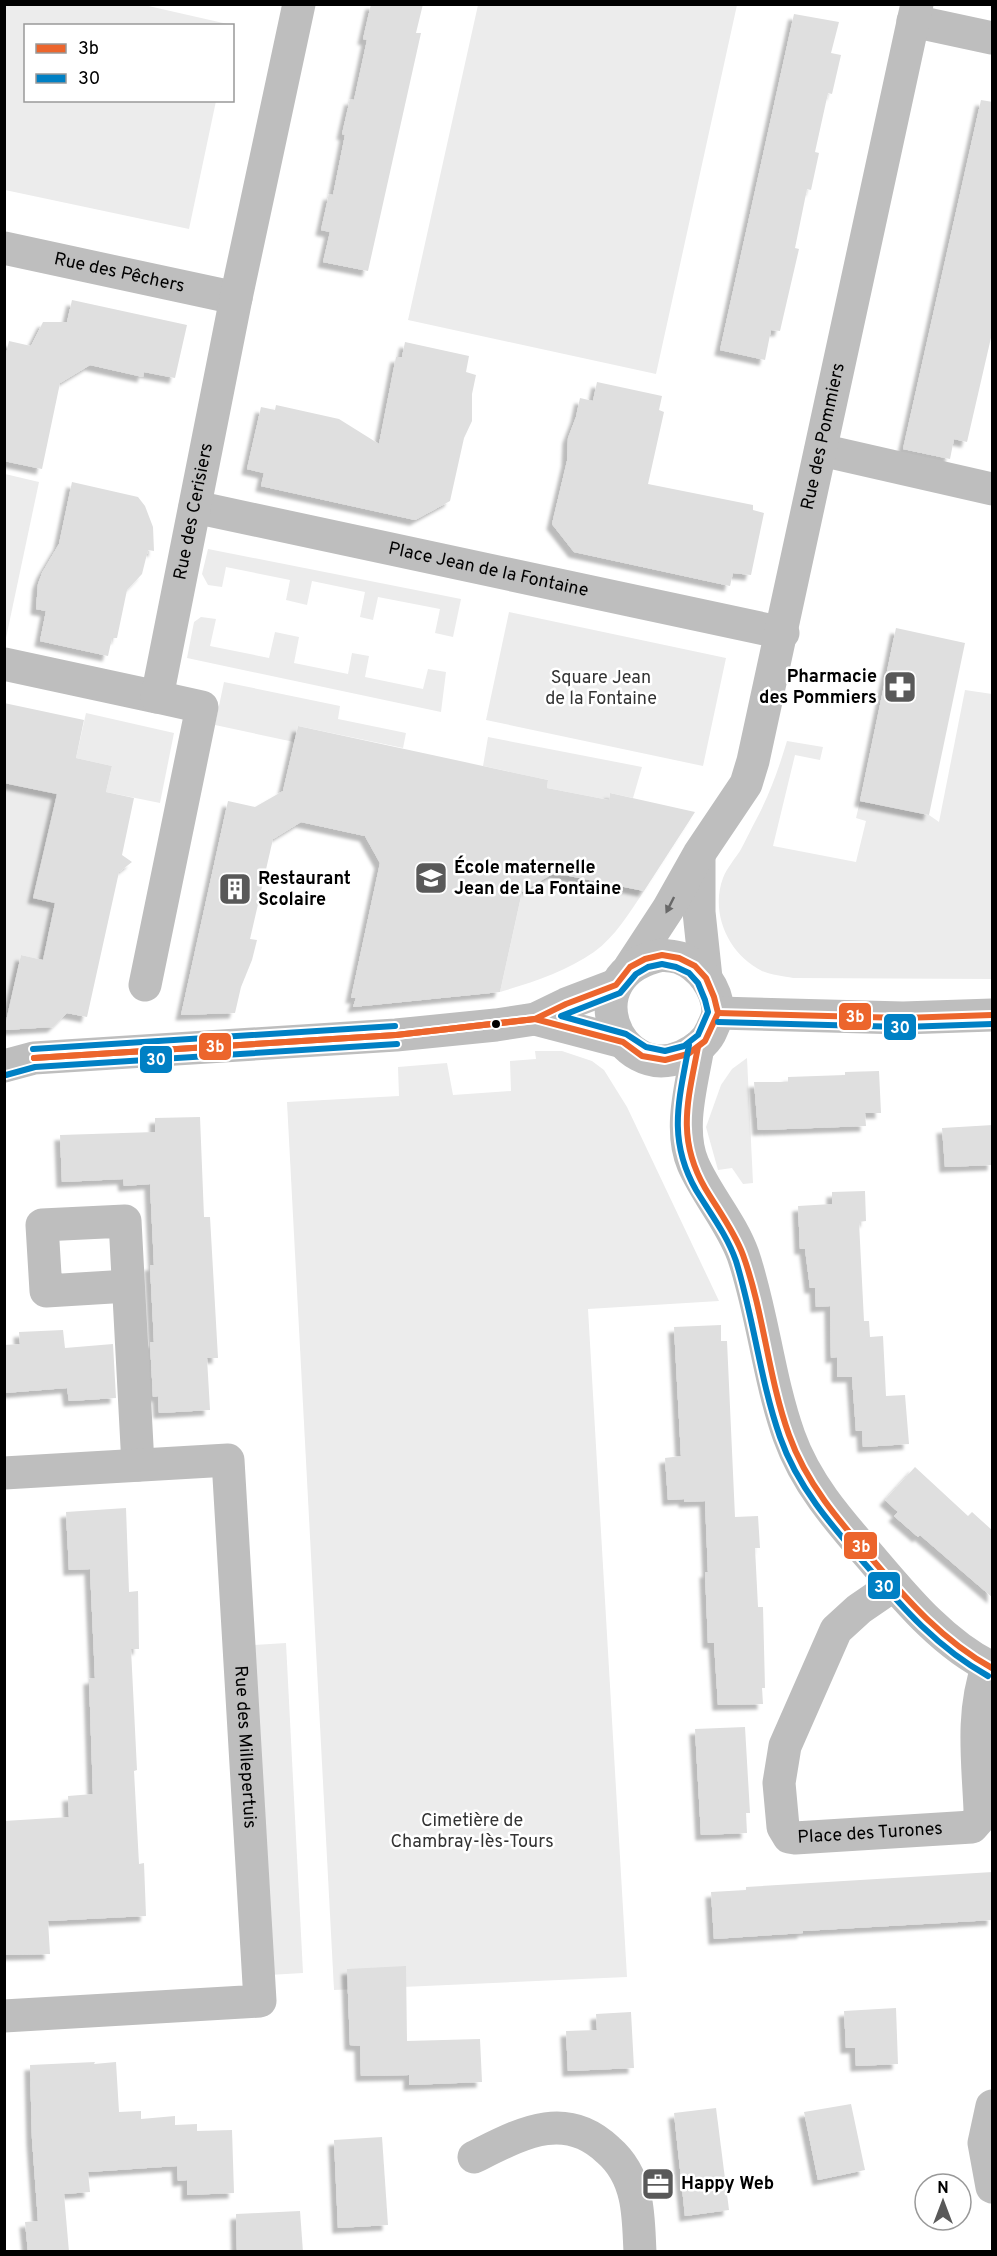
<svg xmlns="http://www.w3.org/2000/svg" width="997" height="2256" viewBox="0 0 997 2256" font-family="Overpass,sans-serif">
<style>
.green{fill:#ececec}
.building{fill:#dfdfdf;filter:url(#shadow)}
.lines{fill:none;stroke-linecap:round;stroke-linejoin:round}
.minor{stroke:#bebebe;stroke-width:33}
.tertiary{stroke:#bebebe;stroke-width:33}
.bus-1-casing{stroke:#fff;stroke-width:10}
.bus-2-casing{stroke:#fff;stroke-width:10}
.bus-1{stroke:#ec652c;stroke-width:6}
.bus-2{stroke:#0080c4;stroke-width:6}
.oneway{fill:#686868}
.bus-dot{fill:#000;stroke:#fff;stroke-width:2}
.labels{text-anchor:middle;dominant-baseline:central;stroke-width:5;stroke-linejoin:round;paint-order:stroke}
.street-label{font-size:18px;fill:#000;stroke:#fff}
.poi-label{font-size:18px;font-weight:bold;fill:#000;stroke:#fff;text-anchor:start}
.park-label{font-size:18px;fill:#333;stroke:#fff}
.line-badge{stroke:#fff;stroke-width:2}
.badge-label{font-size:16px;text-anchor:middle;font-weight:bold;fill:#fff}
</style>
<defs>
<filter id="shadow"><feDropShadow dx="-5.5" dy="5.5" stdDeviation="1.5" flood-color="#0004"/></filter>
</defs>
<rect width="100%" height="100%" fill="#fff"/>
<g class="green">
<path d="M5,4L144,5L232,25L26,26V100L216,101L189,229L5,190Z"/>
<path d="M478,5H737L656,374L408,320Z"/>
<path d="M5,474L39,482L6,638H4Z"/>
<path d="M208,549L461,599L453,637L435,633L440,609L378,597L373,620L360,617L365,592L312,581L307,605L286,600L290,580L226,567L222,587L208,585L202,574Z"/>
<path d="M509,612L726,658L703,766L486,720Z"/>
<path d="M201,617L216,619L210,646L269,658L275,632L299,637L294,663L348,674L352,653L369,656L365,677L423,689L428,669L446,672L441,712L187,658L194,622Z"/>
<path d="M224,682L340,706L338,719L406,733L403,748L298,726L294,742L215,725Z"/>
<path d="M965,690L992,694V979L793,978C784,976 771,975 762,971C728,954 710,913 723,878C727,868 734,860 740,851C746,840 751,829 757,818C770,793 779,768 787,741L823,747L820,760L795,755L773,846L856,862L866,821L856,818L860,801L929,815L939,822Z"/>
<path d="M86,713L174,733L160,803L106,792L112,766L76,758Z"/>
<path d="M488,737L642,767L633,798L610,793L609,800L547,788L548,780L483,766Z"/>
<path d="M59,763L64,905C47,923 45,938 51,962L21,955L5,1028V783L38,790Z"/>
<path d="M554,873L644,891C630,912 615,937 594,952C565,972 533,982 500,992L522,892Z"/>
<path d="M535,1051H562L592,1061L604,1070L627,1107L719,1301L588,1309L627,1977L334,1990L287,1102L399,1096L398,1067L447,1063L453,1095L511,1091L510,1061L536,1059Z"/>
<path d="M747,1058L753,1183L743,1184L732,1168L718,1170L706,1127L721,1085L732,1069Z"/>
<path d="M286,1643L303,1973L269,1975L252,1645Z"/>
</g>
<g class="building">
<path d="M371,4H423L416,33H421L368,271L323,262L330,232L321,230L329,194L333,195L345,135L342,134L350,99L354,100L367,40L363,39Z"/>
<path d="M794,14L839,22L831,53L841,55L832,94L828,93L815,152L819,153L811,190L807,189L795,248L799,249L780,331L771,330L765,360L720,350Z"/>
<path d="M981,100L993,102V329L967,442L954,439L950,459L903,449Z"/>
<path d="M72,300L187,325L175,378L144,372L143,377L90,365L60,383L42,469L4,461V363L9,341L31,346L43,322H67Z"/>
<path d="M405,342L469,356L466,372L476,375L472,394V421L464,438L450,501L415,520L261,486L264,473L247,469L261,407L275,410L276,405L339,419L379,444L396,357H402Z"/>
<path d="M597,382L662,396L659,410L664,412L648,484L753,505V510L764,513L751,575L733,573L730,586L574,552L552,524L567,461L568,438L576,417L580,398L593,401Z"/>
<path d="M72,482L138,497L145,506L153,527L154,551L148,550L142,574L127,590L117,638H112L108,656L40,641L46,611L36,609L38,584L42,573L59,544Z"/>
<path d="M896,628L965,643L929,815L860,801Z"/>
<path d="M4,703L84,720L76,758L112,766L106,792L134,798L122,855L132,862L119,872L87,1017L67,1013L53,1027L4,1030L21,955L43,960L55,903L33,898L57,794L4,783Z"/>
<path d="M298,726L548,780L547,788L609,800L610,793L695,812L644,891L554,873L522,892L500,992L353,1007L356,998H351L380,863L365,836L301,822L273,839L250,939L257,940L252,960L241,987L235,1013L181,1015L228,801L255,807L283,791Z"/>
<path d="M879,1071L881,1113H865L866,1126L758,1130L754,1082H788V1077L845,1075V1072Z"/>
<path d="M200,1117L204,1217H210L218,1358H207L210,1410L159,1413L158,1396L153,1397L150,1342H154L150,1265H154L150,1184L124,1186L123,1179L62,1182L60,1135L155,1132V1118Z"/>
<path d="M993,1125V1165L945,1167L942,1128Z"/>
<path d="M865,1191L866,1221L859,1222L864,1321H869L870,1337L883,1336L886,1396L905,1395L909,1444L863,1447L862,1431H856L852,1377H837V1357L831,1358L830,1306L816,1307L815,1288H810L805,1249H800L798,1206L832,1204V1192Z"/>
<path d="M721,1325V1341H727L735,1517L758,1516L760,1548H755L758,1607H763L765,1688H762L763,1704L718,1705L714,1643H708L705,1572H708L705,1501L684,1502V1499L668,1500L665,1458L681,1456L674,1327Z"/>
<path d="M63,1330L65,1348L113,1344L116,1398L69,1401L67,1388L4,1393V1345L20,1344L19,1332Z"/>
<path d="M915,1467L968,1516L972,1512L993,1531V1598L920,1535L918,1537L894,1516L898,1512L885,1500Z"/>
<path d="M126,1508L129,1592L138,1591L139,1649H131L137,1770L134,1771L139,1864L144,1863L146,1916L48,1921L50,1954L6,1955L4,1821L69,1817L68,1796L93,1794L89,1679L95,1678L90,1569L69,1570L66,1512Z"/>
<path d="M745,1727L750,1813H746L747,1833L701,1835L695,1729Z"/>
<path d="M993,1872V1920L803,1931V1933L714,1939L711,1892L746,1890V1887Z"/>
<path d="M406,1966L407,2041L480,2039L482,2082L409,2085V2075L361,2076L360,2046L350,2045L347,1969Z"/>
<path d="M896,2008L898,2064L856,2066L855,2048H846L844,2011Z"/>
<path d="M631,2012L634,2068L568,2071L566,2031L597,2030L596,2014Z"/>
<path d="M95,2062L94,2064L116,2062L119,2112L141,2111V2119L175,2116V2125L197,2124V2131L232,2130L234,2193L187,2195V2180L178,2181L177,2166L88,2172L90,2192L64,2194L69,2252H28L25,2222L38,2221L32,2139L30,2065Z"/>
<path d="M851,2104L865,2170L818,2180L804,2112Z"/>
<path d="M716,2108L729,2210L685,2216L674,2113Z"/>
<path d="M382,2137L388,2225L338,2228L334,2140Z"/>
<path d="M300,2211L303,2252H237L236,2214Z"/>
</g>
<g class="lines">
<g class="minor">
<path d="M913,21L992,38"/>
<path id="s1" d="M4,248L236,298"/>
<path d="M821,450L992,489"/>
<path id="s2" d="M195,507L783,633"/>
<path d="M4,664L157,697"/>
<path d="M699,856V912L706,978"/>
<path id="s3" d="M630,967L668,909L699,854L746,784L753,761L917,4"/>
<path id="s4" d="M145,985L202,707L157,697L236,298L299,4"/>
<path d="M128,1286L46,1291L42,1225L125,1221L138,1465"/>
<path id="s5" d="M4,1473L228,1460L260,2001L4,2016"/>
<path id="s6" d="M894,1585L859,1609L836,1630L785,1746L779,1783L783,1827L789,1837L795,1838L972,1827L979,1819L980,1810C978,1762 971,1712 988,1666"/>
<path d="M992,2106L984,2143L992,2187"/>
<path d="M474,2157C519,2135 564,2108 608,2150C622,2162 631,2179 635,2197C639,2214 639,2234 640,2252"/>
</g>
<g class="tertiary">
<path d="M662,955C668,956 674,956 680,958C701,966 717,989 718,1011C718,1017 714,1024 712,1029C707,1042 696,1050 683,1056C617,1085 571,974 662,955Z"/>
<path d="M718,1013L903,1018L992,1015"/>
<path d="M535,1019L623,1042"/>
<path d="M698,1047C692,1083 678,1129 693,1164C707,1196 731,1222 743,1255C763,1314 768,1377 789,1436C806,1484 839,1521 872,1559C906,1599 944,1645 992,1668"/>
<path d="M4,1066L34,1058L396,1035L496,1025L535,1019L566,1004L616,985"/>
</g>
<defs>
<g id="bus-1">
<path d="M662,955L679,958L695,966L706,978L714,997L718,1013L705,1041L688,1054L665,1060L642,1056L623,1042L535,1019L566,1004L616,985L630,967L645,959Z"/>
<path d="M718,1013L903,1018L992,1015"/>
<path d="M396,1035L535,1019"/>
<path d="M396,1035L535,1019"/>
<path d="M698,1047C688,1100 676,1138 705,1188C718,1210 734,1231 743,1255C764,1313 768,1377 789,1435C806,1483 839,1521 872,1559C908,1601 943,1641 992,1668"/>
<path d="M34,1058L396,1035"/>
<path d="M34,1058L396,1035"/>
</g>
<g id="bus-2">
<path d="M662,964L676,967L689,973L698,983L705,1000L708,1012L698,1035L684,1046L665,1051L646,1047L626,1034L561,1016L620,993L636,974L648,967Z"/>
<path d="M718,1022L903,1027L992,1024"/>
<path d="M689,1045C679,1100 667,1139 696,1190C710,1213 727,1235 736,1261C754,1319 760,1380 780,1437C797,1486 831,1525 865,1564C902,1607 937,1648 988,1676"/>
<path d="M33,1049L395,1026"/>
<path d="M6,1075L35,1067L397,1044"/>
</g>
</defs>
<use href="#bus-1" class="bus-1-casing"/>
<use href="#bus-2" class="bus-2-casing"/>
<use href="#bus-1" class="bus-1"/>
<use href="#bus-2" class="bus-2"/>
</g>
<defs><path id="oneway-solid" d="M-6-.8H1V-3.2L6.5 0L1 3.2V.8H-6Z" transform="scale(1.5)"/></defs>
<use class="oneway" href="#oneway-solid" transform="translate(670 905) rotate(117)"/>
<defs>
<symbol id="pharmacy-square" viewBox="-11 -11 22 22"><rect x="-9" y="-9" width="18" height="18" rx="4" fill="#595959" stroke="#fff"/><path d="M-2-6h4v4h4v4h-4v4h-4v-4h-4v-4h4Z" fill="#fff"/></symbol>
<symbol id="school-square" viewBox="-11 -11 22 22"><rect x="-9" y="-9" width="18" height="18" rx="4" fill="#595959" stroke="#fff"/><path d="M0-5L7-2L0 1L-7-2ZM-4 1L0 2.5L4 1V4Q0 6-4 4Z" fill="#fff"/></symbol>
<symbol id="building-square" viewBox="-11 -11 22 22"><rect x="-9" y="-9" width="18" height="18" rx="4" fill="#595959" stroke="#fff"/><path d="M-4-6H4V6H1V3H-1V6H-4ZM-2.5-4.3h1.7v1.8h-1.7ZM.8-4.3h1.7v1.8H.8ZM-2.5-1h1.7V.8h-1.7ZM.8-1h1.7V.8H.8Z" fill="#fff"/></symbol>
<symbol id="office-square" viewBox="-11 -11 22 22"><rect x="-9" y="-9" width="18" height="18" rx="4" fill="#595959" stroke="#fff"/><path d="M-6-3h4V-5.5h4V-3h4V5H-6ZM-1-4.5V-3h2v-1.5ZM-6 0V1H6V0Z" fill="#fff"/></symbol>
</defs>
<g fill-rule="evenodd">
<use href="#pharmacy-square" x="881" y="668" width="38" height="38"/>
<use href="#school-square" x="412" y="859" width="38" height="38"/>
<use href="#building-square" x="216" y="870" width="38" height="38"/>
<use href="#office-square" x="639" y="2165" width="38" height="38"/>
</g>
<circle class="bus-dot" cx="496" cy="1024" r="5"/>
<g class="labels">
<g class="street-label">
<text stroke="none"><textPath href="#s1" startOffset="118">Rue des Pêchers</textPath></text>
<text stroke="none"><textPath href="#s3" startOffset="573">Rue des Pommiers</textPath></text>
<text stroke="none"><textPath href="#s4" startOffset="519">Rue des Cerisiers</textPath></text>
<text stroke="none"><textPath href="#s2" startOffset="300">Place Jean de la Fontaine</textPath></text>
<text stroke="none"><textPath href="#s5" startOffset="512">Rue des Millepertuis</textPath></text>
<text stroke="none"><textPath href="#s6" startOffset="375">Place des Turones</textPath></text>
</g>
<g class="poi-label">
<text x="877" y="677" text-anchor="end">Pharmacie<tspan x="877" dy="21">des Pommiers</tspan></text>
<text x="454" y="868">École maternelle<tspan x="454" dy="21">Jean de La Fontaine</tspan></text>
<text x="258" y="879">Restaurant<tspan x="258" dy="21">Scolaire</tspan></text>
<text x="681" y="2184">Happy Web</text>
</g>
<g class="park-label">
<text x="601" y="678">Square Jean<tspan x="601" dy="21">de la Fontaine</tspan></text>
<text x="472" y="1821">Cimetière de<tspan x="472" dy="21">Chambray-lès-Tours</tspan></text>
</g>
</g>
<g class="line-badge">
<rect x="838" y="1002" width="34" height="29" rx="6" fill="#ec652c"/>
<rect x="883" y="1013" width="34" height="28" rx="6" fill="#0080c4"/>
<rect x="198" y="1032" width="34" height="29" rx="6" fill="#ec652c"/>
<rect x="139" y="1045" width="34" height="29" rx="6" fill="#0080c4"/>
<rect x="843" y="1531" width="35" height="29" rx="6" fill="#ec652c"/>
<rect x="867" y="1571" width="34" height="29" rx="6" fill="#0080c4"/>
</g>
<g class="badge-label">
<text x="855" y="1022">3b</text>
<text x="900" y="1033">30</text>
<text x="215" y="1052">3b</text>
<text x="156" y="1065">30</text>
<text x="861" y="1552">3b</text>
<text x="884" y="1592">30</text>
</g>
<rect width="997" height="2256" fill="none" stroke="#000000" stroke-width="12"/>
<rect x="24" y="24" width="210" height="78" fill="#ffffff" stroke="#999999" stroke-width="1.5"/>
<rect x="36" y="44" width="30" height="9" fill="#ec652c" stroke="#999999" stroke-width="1.5"/>
<text x="78" y="54" font-size="18" fill="#000000">3b</text>
<rect x="36" y="74" width="30" height="9" fill="#0080c4" stroke="#999999" stroke-width="1.5"/>
<text x="78" y="84" font-size="18" fill="#000000">30</text>
<g transform="translate(943 2202)"><circle r="28" fill="#ffffff" stroke="#999999" stroke-width="1.5"/>
<path d="M0-4.5L10 22L0 15L-10 22Z" fill="#595959"/>
<text y="-9" font-size="16" font-weight="bold" text-anchor="middle" fill="#000000">N</text>
</g>
</svg>
